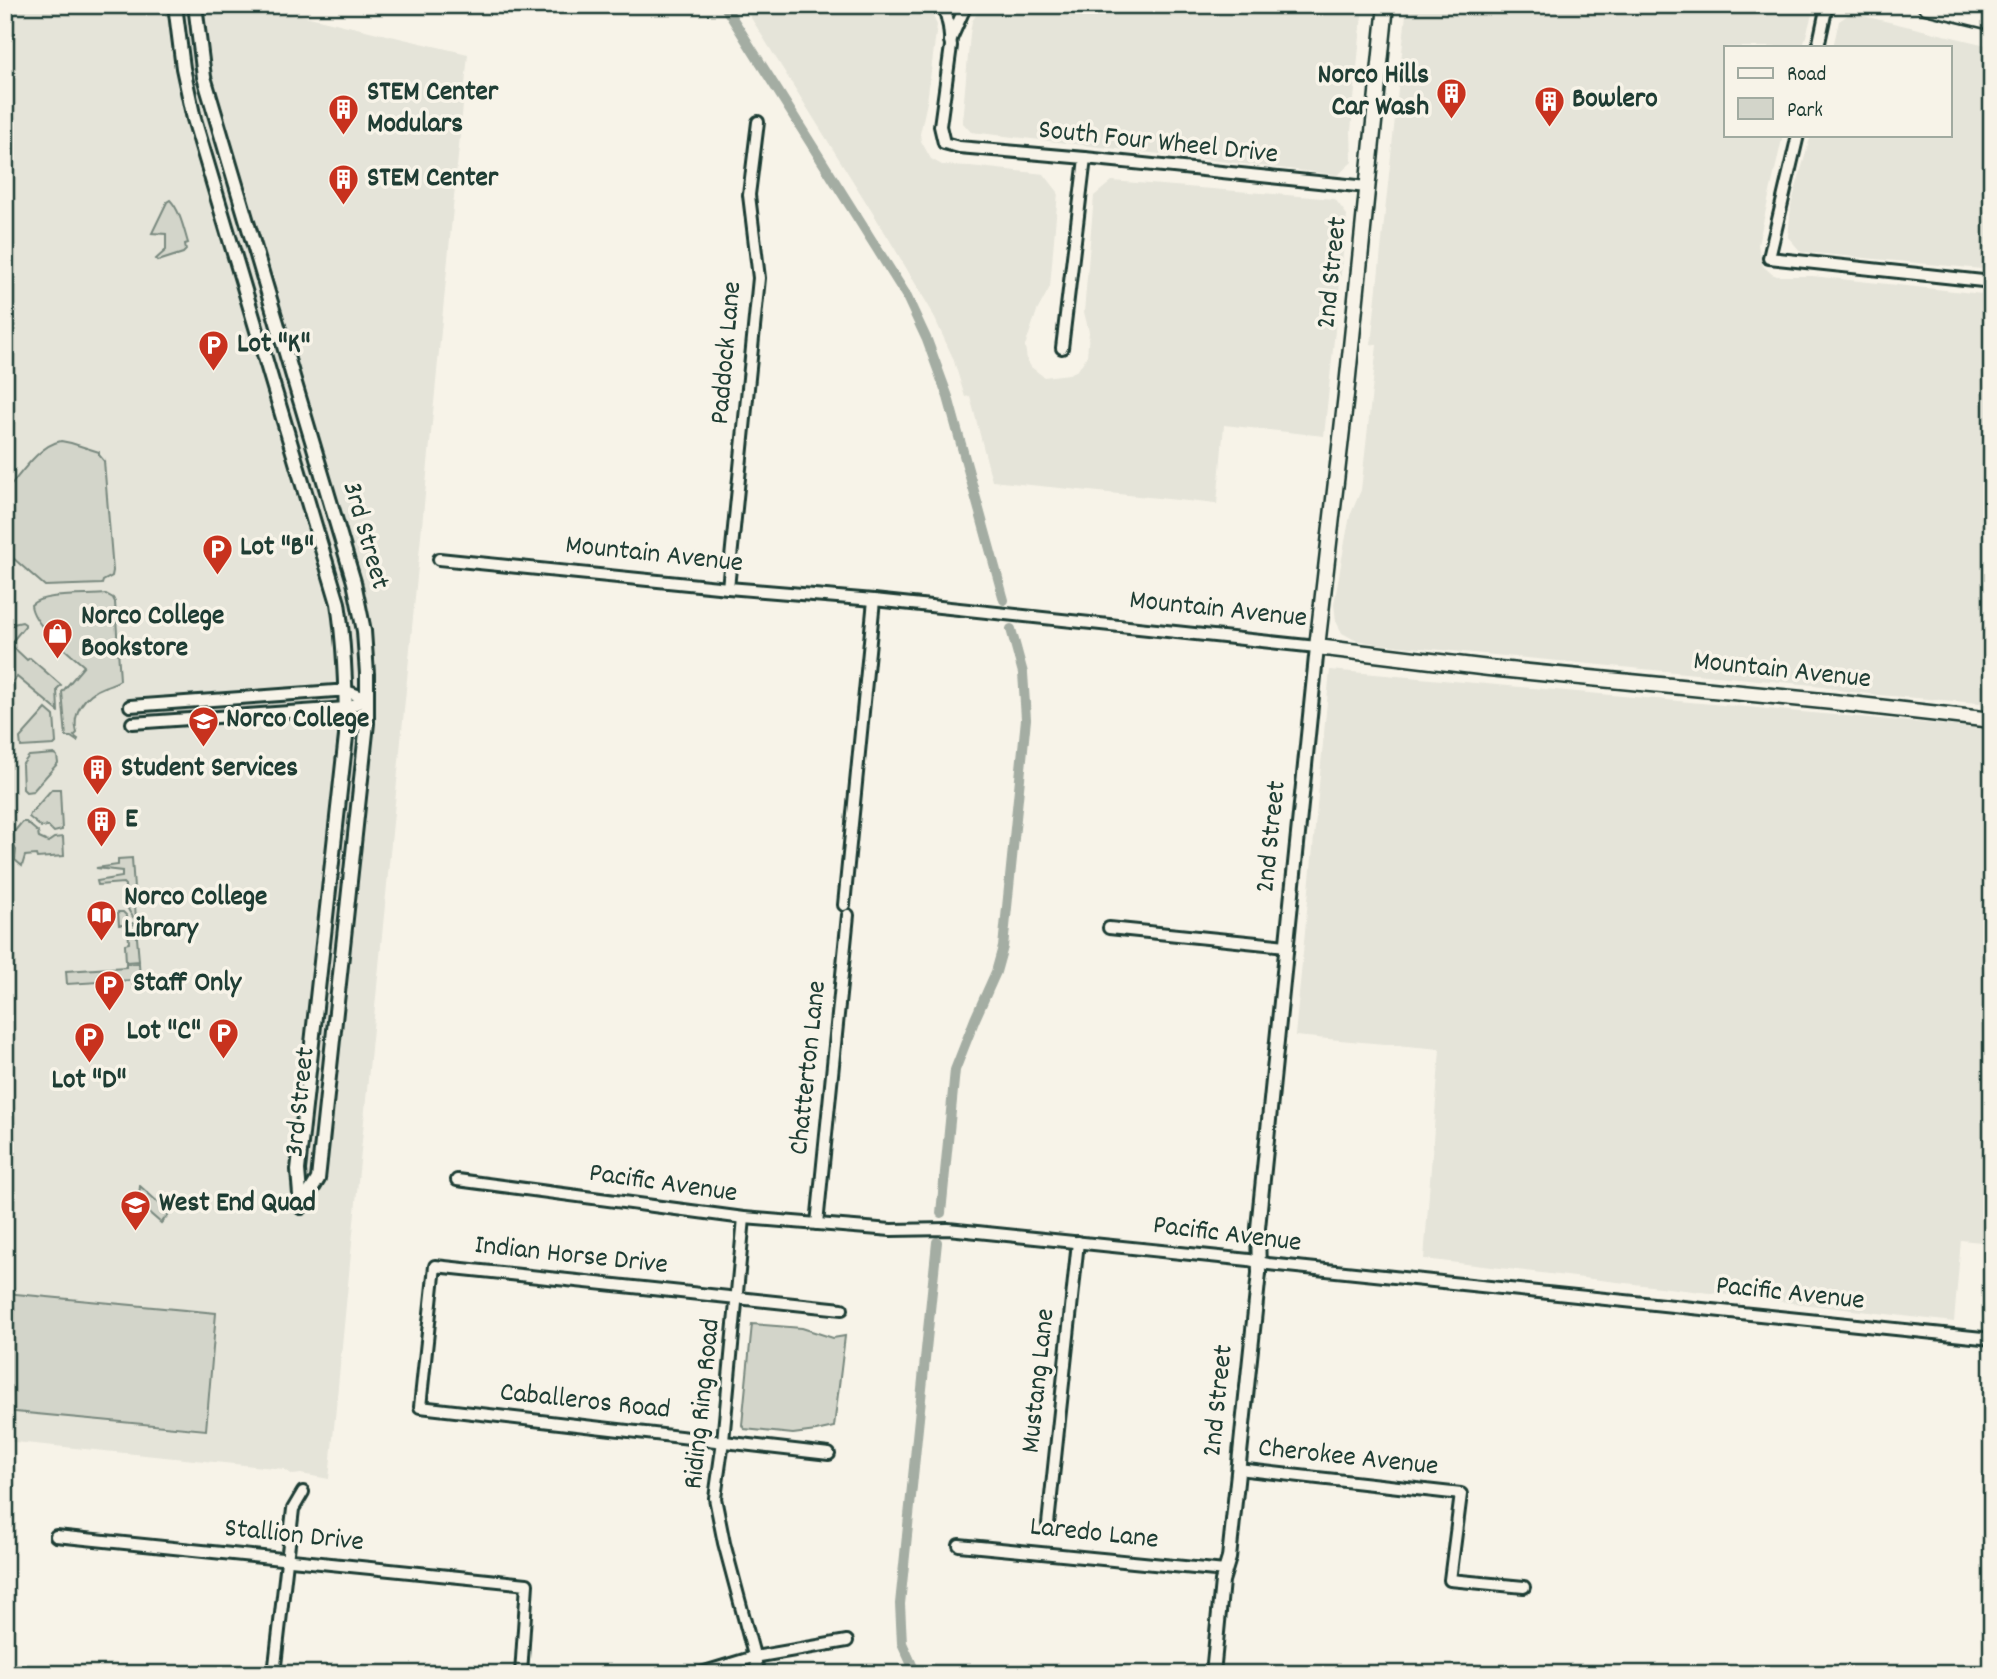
<svg xmlns="http://www.w3.org/2000/svg" width="1997" height="1679" viewBox="0 0 1997 1679" font-family="Dekko,sans-serif">
<style>
.built{fill:#e5e4d9}
.green{fill:#d3d5ca;stroke:#79897f;stroke-width:2}
.lines{fill:none;stroke-linecap:round;stroke-linejoin:round}
.canal{stroke:#a4ada3;stroke-width:10}
.minor-casing{stroke:#1f3d34;stroke-width:16}
.tertiary-casing{stroke:#1f3d34;stroke-width:18}
.secondary-casing{stroke:#1f3d34;stroke-width:19}
.primary-casing{stroke:#1f3d34;stroke-width:21}
.minor{stroke:#f7f3e8;stroke-width:10}
.tertiary{stroke:#f7f3e8;stroke-width:12}
.secondary{stroke:#f7f3e8;stroke-width:14}
.primary{stroke:#f7f3e8;stroke-width:16}
.labels{text-anchor:middle;dominant-baseline:central;stroke-width:7;stroke-linejoin:round;paint-order:stroke}
.poi-label{font-size:28px;font-weight:bold;fill:#1f3d34;stroke:#f7f3e8;text-anchor:start}
.street-label{font-size:28px;fill:#1f3d34;stroke:#f7f3e8}
</style>
<rect width="100%" height="100%" fill="#f7f3e8"/>
<filter id="ink" filterUnits="userSpaceOnUse"><feTurbulence type="fractalNoise" baseFrequency=".0143" numOctaves="2"/><feDisplacementMap in="SourceGraphic" scale="14" xChannelSelector="R" yChannelSelector="G"/><feConvolveMatrix kernelMatrix="1 2 1 2 8 2 1 2 1" color-interpolation-filters="sRGB"/></filter>
<g filter="url(#ink)">
<g class="built">
<path d="M5,5H258L468,54L329,1479L301,1474L293,1475L284,1469L5,1441Z"/>
<path d="M743,5H928L937,25L927,102L920,134L921,141L931,159L942,165L970,166L1044,174L1058,192L1050,287L1037,311L1025,346L1027,360L1031,367L1044,377L1069,374L1078,370L1087,356L1089,332L1084,312L1094,196L1112,181L1335,199L1347,215L1324,436L1224,425L1217,504L992,481L970,396L965,397L953,358L931,310L889,239Z"/>
<path d="M983,5H1363L1351,131L1352,162L1338,175L971,132L962,122L970,34L972,21Z"/>
<path d="M1407,5L1807,6L1809,12L1812,14L1803,47H1726V135H1783L1758,245L1763,266L1772,274L1777,276H1812L1992,295V704L1878,695L1844,691L1823,686L1378,644L1355,640L1342,633L1336,621L1334,604L1346,536L1350,516L1361,490L1377,345L1371,344Z"/>
<path d="M1851,13L1986,45L1987,80L1992,100V270L1801,252L1788,237L1791,205L1811,135H1950V47H1833L1839,21Z"/>
<path d="M1330,670L1992,729V1243L1961,1240L1954,1322L1424,1259L1440,1049L1295,1036Z"/>
</g>
<g class="green">
<path d="M170,200C180,210 184,230 188,243L185,244L186,250L183,253L158,261L156,259L166,250V234L152,233L167,202Z"/>
<path d="M61,441L71,443L99,452V455L104,461L113,571L112,576L103,581L102,584L45,586L5,551V492C20,475 39,445 61,441Z"/>
<path d="M106,594L113,598L115,602L120,680C115,684 110,684 104,687C85,694 71,713 77,733L74,736L78,739L77,741L71,737H66L62,692L84,666C69,653 33,625 31,605C42,593 88,596 106,594Z"/>
<path d="M22,622L25,624V626L10,644L27,660L30,658L61,685L57,689L58,711L17,677L5,690V631L13,624Z"/>
<path d="M46,709L54,716L56,743L54,745L21,747L20,738Z"/>
<path d="M54,754L57,756L58,763L33,791L26,792L23,789L22,765L29,756Z"/>
<path d="M52,789H60L62,830L54,832L48,826L41,827L29,817L30,814Z"/>
<path d="M22,822H26L38,832L39,838L48,842L54,838L63,837L64,856L37,858L36,855L25,856L22,866L15,860L16,850L9,838Z"/>
<path d="M132,858L136,920C125,910 126,900 125,885L123,883L98,885L97,881L122,877V871L96,868L118,865V859Z"/>
<path d="M118,912H123L127,916L128,923H132L136,926L139,961L126,962L125,944L129,943L128,925H119Z"/>
<path d="M139,963L140,981L133,987L132,980L67,984L66,971L126,967V964Z"/>
<path d="M140,1186L170,1213L161,1223L147,1211L140,1219L137,1216Z"/>
<path d="M5,1293L216,1313L206,1430L5,1411Z"/>
<path d="M752,1324L802,1328L833,1338L845,1336L834,1427L816,1431L793,1434L744,1429L742,1425Z"/>
</g>
<g class="lines">
<g class="canal">
<path d="M724,5L906,295L927,340L948,397L1004,600"/>
<path d="M941,1213L955,1070L975,1019L996,972L1003,947L1026,719L1023,673L1011,629"/>
<path d="M916,1674L902,1643L900,1604L937,1242"/>
</g>
<defs>
<g id="minor">
<path d="M944,5L949,27L951,46L940,126L944,143L959,147L1085,158L1367,187"/>
<path d="M950,41L966,5"/>
<path d="M1818,47L1827,5"/>
<path d="M1798,135L1769,258L1992,282"/>
<path d="M1062,348L1085,158"/>
<path d="M439,559L728,588L874,600L1317,647"/>
<path d="M728,588L759,278L749,195L758,122"/>
<path d="M130,706L335,691H346L368,699"/>
<path d="M132,723L346,708L368,699"/>
<path d="M844,905L874,600"/>
<path d="M1109,928L1286,946"/>
<path d="M457,1180L744,1218L891,1230L948,1229L1249,1260L1268,1264L1992,1339"/>
<path d="M744,1218L723,1441L715,1498L724,1543L759,1674"/>
<path d="M817,1224L848,915"/>
<path d="M829,1454L420,1407L435,1266L842,1309"/>
<path d="M1238,1469L1461,1494L1450,1580L1524,1587"/>
<path d="M1048,1524L1078,1242"/>
<path d="M56,1536L527,1584L521,1674"/>
<path d="M959,1545L1225,1571"/>
<path d="M274,1674L293,1509L303,1492"/>
<path d="M698,1674L754,1657L847,1641"/>
</g>
<g id="tertiary">
<path d="M175,5L183,68L194,119L338,603C345,648 346,691 346,736L298,1170L301,1207"/>
<path d="M195,5L204,77L354,582L364,631L367,674V723L318,1179L301,1207"/>
<path d="M1213,1674L1222,1581L1229,1558L1259,1273L1258,1228L1317,647"/>
</g>
<path id="secondary" d="M1386,5L1347,386L1317,647L1489,668L1833,702L1992,720"/>
<path id="primary" d="M1926,5L1992,21"/>
</defs>
<use href="#minor" class="minor-casing"/>
<use href="#tertiary" class="tertiary-casing"/>
<use href="#secondary" class="secondary-casing"/>
<use href="#primary" class="primary-casing"/>
<use href="#minor" class="minor"/>
<use href="#tertiary" class="tertiary"/>
<use href="#secondary" class="secondary"/>
<use href="#primary" class="primary"/>
</g>
</g>
<defs>
<symbol id="building-pin" viewBox="-11 -11 22 30"><path d="M0 17L-7.5 6A9.5 9.5 0 1 1 7.5 6Z" fill="#c8321e" stroke="#f7f3e8"/><path d="M-4-6H4V6H1V3H-1V6H-4ZM-2.5-4.3h1.7v1.8h-1.7ZM.8-4.3h1.7v1.8H.8ZM-2.5-1h1.7V.8h-1.7ZM.8-1h1.7V.8H.8Z" fill="#fff"/></symbol>
<symbol id="parking-pin" viewBox="-11 -11 22 30"><path d="M0 17L-7.5 6A9.5 9.5 0 1 1 7.5 6Z" fill="#c8321e" stroke="#f7f3e8"/><path d="M-3.5-5.5H1a3.5 3.5 0 0 1 0 7H-1V5.5H-3.5ZM-1-3.4V-.6H.8a1.4 1.4 0 0 0 0-2.8Z" fill="#fff"/></symbol>
<symbol id="shop-pin" viewBox="-11 -11 22 30"><path d="M0 17L-7.5 6A9.5 9.5 0 1 1 7.5 6Z" fill="#c8321e" stroke="#f7f3e8"/><path d="M-5-2.5h2.3a2.7 3.5 0 0 1 5.4 0H5L5.5 6h-11ZM-1.5-2.5h3a1.5 2.3 0 0 0-3 0Z" fill="#fff"/></symbol>
<symbol id="university-pin" viewBox="-11 -11 22 30"><path d="M0 17L-7.5 6A9.5 9.5 0 1 1 7.5 6Z" fill="#c8321e" stroke="#f7f3e8"/><path d="M0-5L7-2L0 1L-7-2ZM-4 1L0 2.5L4 1V4Q0 6-4 4Z" fill="#fff"/></symbol>
<symbol id="library-pin" viewBox="-11 -11 22 30"><path d="M0 17L-7.5 6A9.5 9.5 0 1 1 7.5 6Z" fill="#c8321e" stroke="#f7f3e8"/><path d="M-6-4Q-3-5.5-.7-3.5V5Q-3 3-6 4ZM6-4Q3-5.5 .7-3.5V5Q3 3 6 4Z" fill="#fff"/></symbol>
<symbol id="school-pin" viewBox="-11 -11 22 30"><path d="M0 17L-7.5 6A9.5 9.5 0 1 1 7.5 6Z" fill="#c8321e" stroke="#f7f3e8"/><path d="M0-5L7-2L0 1L-7-2ZM-4 1L0 2.5L4 1V4Q0 6-4 4Z" fill="#fff"/></symbol>
</defs>
<g fill-rule="evenodd">
<use href="#building-pin" x="1434" y="76" width="35" height="47"/>
<use href="#building-pin" x="1532" y="84" width="35" height="47"/>
<use href="#building-pin" x="326" y="92" width="35" height="47"/>
<use href="#building-pin" x="326" y="162" width="35" height="47"/>
<use href="#parking-pin" x="196" y="328" width="35" height="47"/>
<use href="#parking-pin" x="200" y="532" width="35" height="47"/>
<use href="#shop-pin" x="40" y="616" width="35" height="47"/>
<use href="#university-pin" x="186" y="704" width="35" height="47"/>
<use href="#building-pin" x="80" y="752" width="35" height="47"/>
<use href="#building-pin" x="84" y="804" width="35" height="47"/>
<use href="#library-pin" x="84" y="898" width="35" height="47"/>
<use href="#parking-pin" x="92" y="968" width="35" height="47"/>
<use href="#parking-pin" x="206" y="1016" width="35" height="47"/>
<use href="#parking-pin" x="72" y="1020" width="35" height="47"/>
<use href="#school-pin" x="118" y="1188" width="35" height="47"/>
</g>
<g class="labels">
<g class="poi-label">
<text x="1429" y="77" text-anchor="end">Norco Hills<tspan x="1429" dy="32">Car Wash</tspan></text>
<text x="367" y="94">STEM Center<tspan x="367" dy="32">Modulars</tspan></text>
<text x="1572" y="101">Bowlero</text>
<text x="367" y="180">STEM Center</text>
<text x="237" y="346">Lot "K"</text>
<text x="240" y="549">Lot "B"</text>
<text x="81" y="618">Norco College<tspan x="81" dy="32">Bookstore</tspan></text>
<text x="226" y="721">Norco College</text>
<text x="121" y="770">Student Services</text>
<text x="125" y="821">E</text>
<text x="124" y="899">Norco College<tspan x="124" dy="32">Library</tspan></text>
<text x="133" y="985">Staff Only</text>
<text x="201" y="1033" text-anchor="end">Lot "C"</text>
<text x="89" y="1082" text-anchor="middle">Lot "D"</text>
<text x="159" y="1205">West End Quad</text>
</g>
<g class="street-label">
<text transform="translate(1158 144) rotate(6)">South Four Wheel Drive</text>
<text transform="translate(1334 273) rotate(-84)">2nd Street</text>
<text transform="translate(728 353) rotate(-85)">Paddock Lane</text>
<text transform="translate(364 536) rotate(74)">3rd Street</text>
<text transform="translate(654 556) rotate(6)">Mountain Avenue</text>
<text transform="translate(1218 611) rotate(6)">Mountain Avenue</text>
<text transform="translate(1782 672) rotate(6)">Mountain Avenue</text>
<text transform="translate(1273 837) rotate(-84)">2nd Street</text>
<text transform="translate(810 1068) rotate(-84)">Chatterton Lane</text>
<text transform="translate(302 1102) rotate(-84)">3rd Street</text>
<text transform="translate(663 1185) rotate(8)">Pacific Avenue</text>
<text transform="translate(1227 1236) rotate(7)">Pacific Avenue</text>
<text transform="translate(571 1257) rotate(6)">Indian Horse Drive</text>
<text transform="translate(1790 1295) rotate(6)">Pacific Avenue</text>
<text transform="translate(1040 1381) rotate(-84)">Mustang Lane</text>
<text transform="translate(1220 1401) rotate(-84)">2nd Street</text>
<text transform="translate(585 1403) rotate(6)">Caballeros Road</text>
<text transform="translate(704 1404) rotate(-84)">Riding Ring Road</text>
<text transform="translate(1348 1459) rotate(6)">Cherokee Avenue</text>
<text transform="translate(1094 1535) rotate(6)">Laredo Lane</text>
<text transform="translate(294 1537) rotate(6)">Stallion Drive</text>
</g>
</g>
<rect width="1997" height="1679" fill="none" stroke="#f7f3e8" stroke-width="28"/>
<rect x="14" y="14" width="1969" height="1651" fill="none" stroke="#1f3d34" stroke-width="2.5" filter="url(#ink)"/>
<rect x="1724" y="46" width="228" height="91" fill="#f7f3e8" stroke="#a1aaa0" stroke-width="2"/>
<rect x="1738" y="68" width="35" height="10" fill="#f7f3e8" stroke="#a1aaa0" stroke-width="2"/>
<text x="1787" y="80" font-size="21" fill="#1f3d34">Road</text>
<rect x="1738" y="98" width="35" height="21" fill="#d3d5ca" stroke="#a1aaa0" stroke-width="2"/>
<text x="1787" y="116" font-size="21" fill="#1f3d34">Park</text>
</svg>
